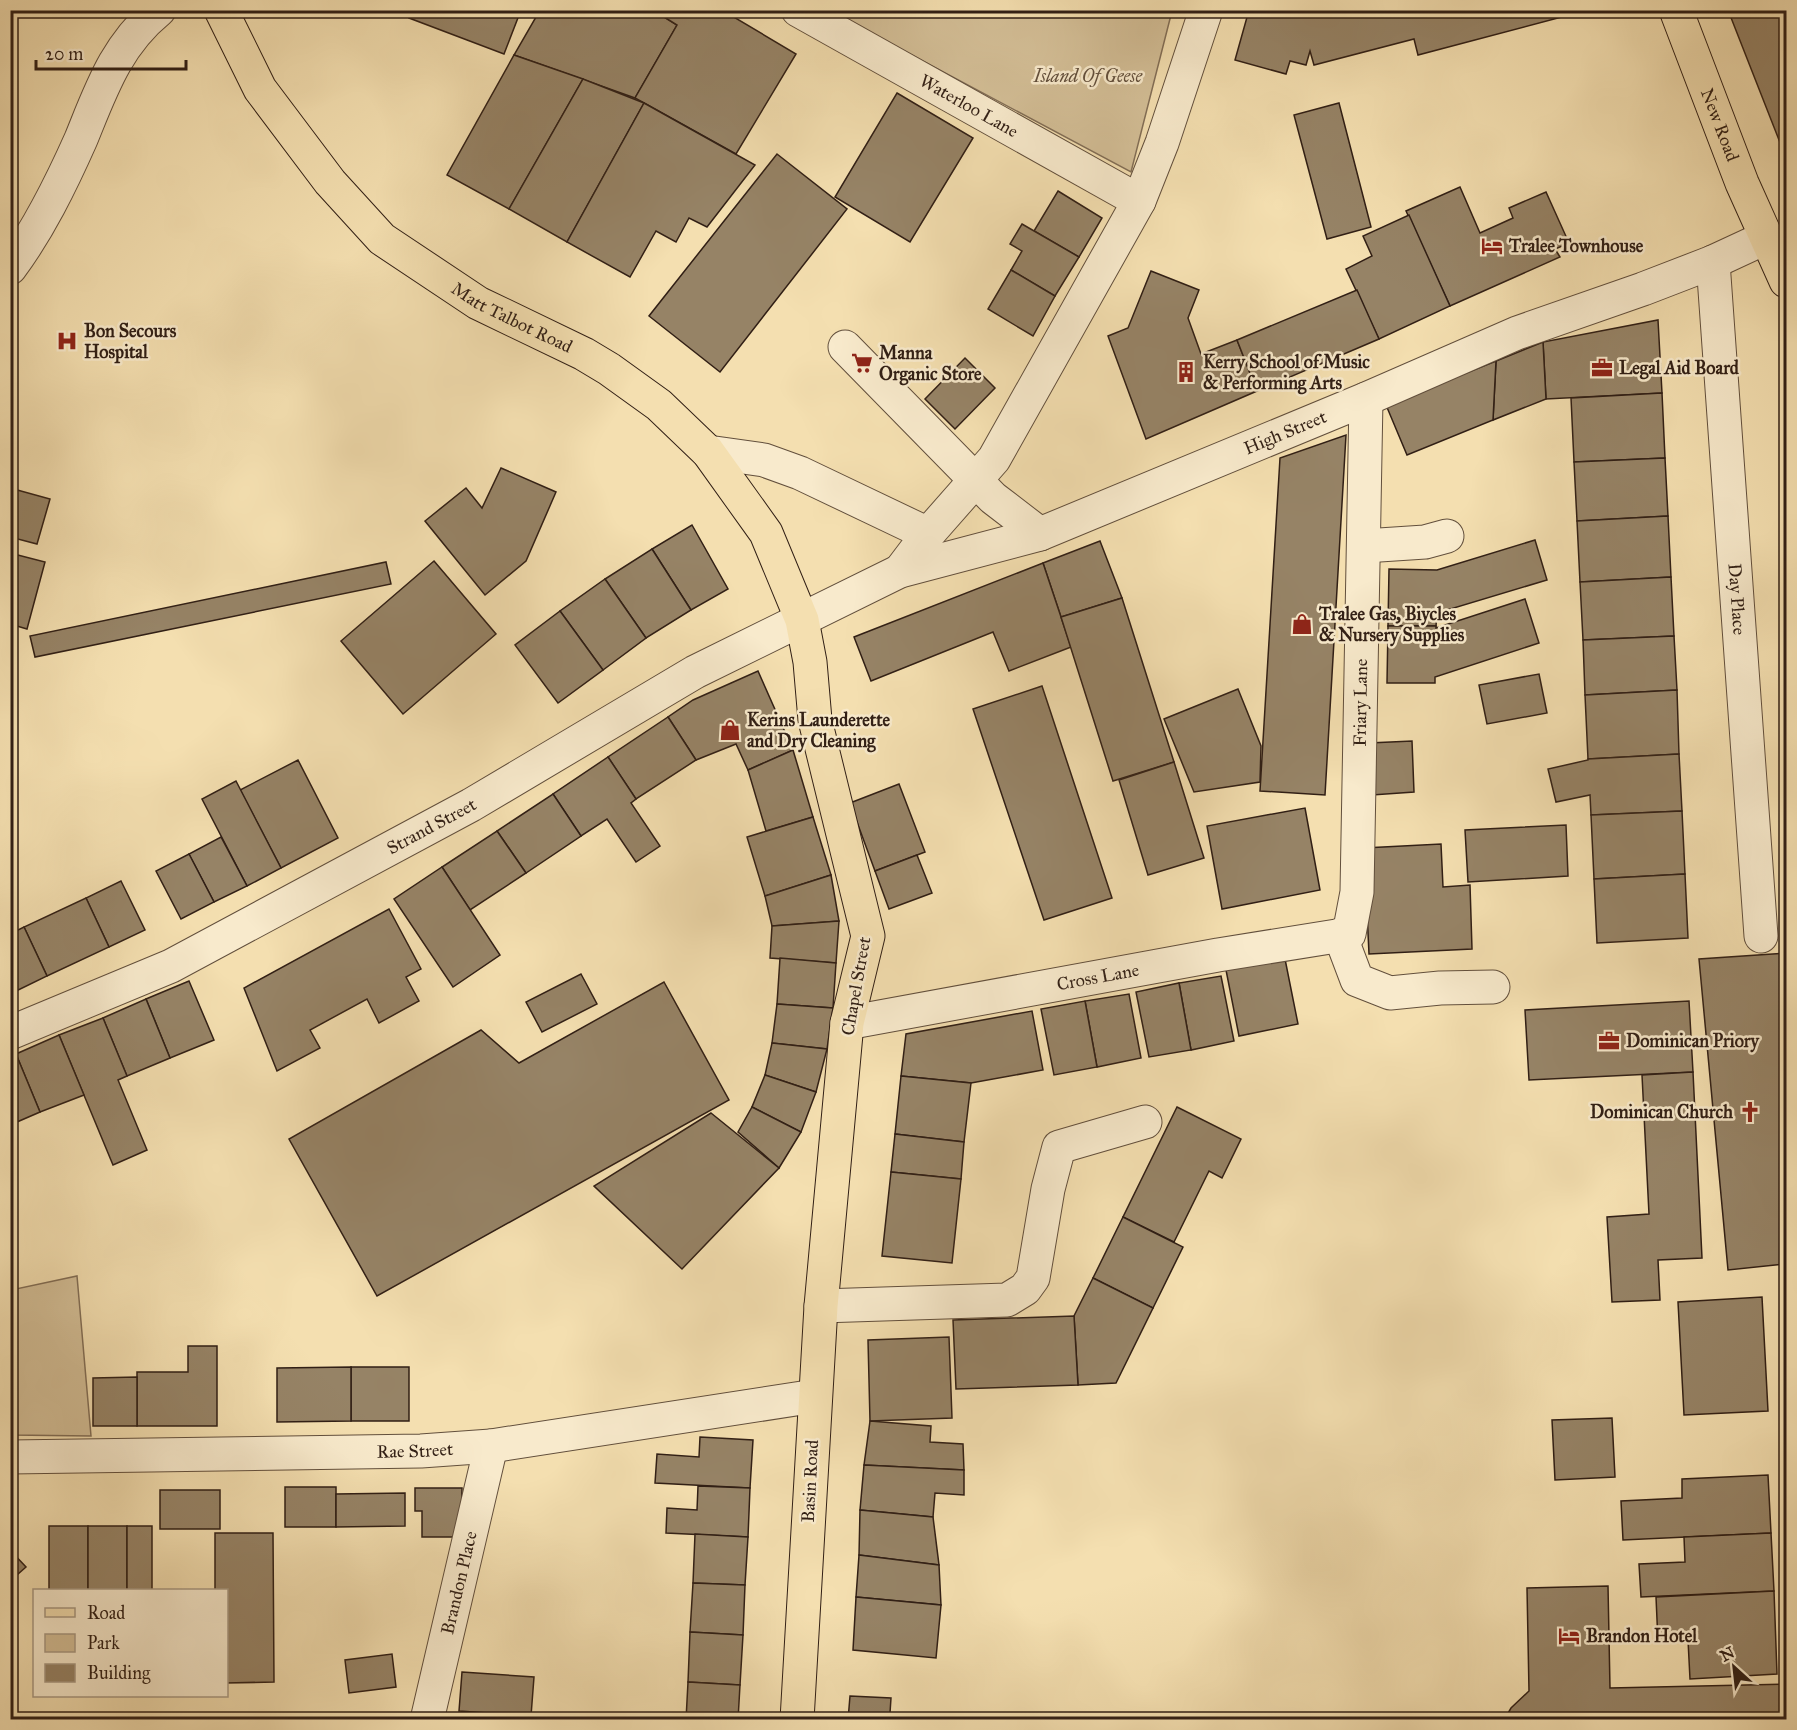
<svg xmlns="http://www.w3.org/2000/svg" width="1797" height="1730" viewBox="0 0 1797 1730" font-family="'IM FELL Great Primer',serif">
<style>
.green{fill:#d3be96;stroke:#826e56;stroke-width:1.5}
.building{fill:#968366;stroke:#311f15;stroke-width:1.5}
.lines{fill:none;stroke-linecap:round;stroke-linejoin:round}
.minor-casing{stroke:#624f3c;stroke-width:35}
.major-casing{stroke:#311f15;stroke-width:35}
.minor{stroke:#f8eacc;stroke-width:33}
.major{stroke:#f4dfb0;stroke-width:33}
.labels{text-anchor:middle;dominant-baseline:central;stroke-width:5;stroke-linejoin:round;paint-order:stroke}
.park-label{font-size:18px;font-style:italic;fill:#624f3c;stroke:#f8eacc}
.street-label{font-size:18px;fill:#311f15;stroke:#f8eacc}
.poi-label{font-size:18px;font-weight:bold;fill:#311f15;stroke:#f8eacc;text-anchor:start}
</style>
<rect width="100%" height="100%" fill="#f4dfb0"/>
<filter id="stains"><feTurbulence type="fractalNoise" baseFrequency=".00333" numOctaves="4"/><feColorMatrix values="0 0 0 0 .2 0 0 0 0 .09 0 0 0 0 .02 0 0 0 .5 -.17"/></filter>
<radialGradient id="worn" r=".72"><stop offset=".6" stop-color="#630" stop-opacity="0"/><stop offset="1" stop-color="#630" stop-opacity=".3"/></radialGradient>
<g class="green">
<path d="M829,11H1172L1131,172Z"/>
<path d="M77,1276L91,1436L11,1435V1290Z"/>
</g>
<g class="building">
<path d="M413,10H521L504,54L409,18Z"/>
<path d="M540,10H653L677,25L635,98L514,55Z"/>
<path d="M653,10H722L796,54L736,154L635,98L677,25Z"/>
<path d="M1249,10H1588L1418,55L1414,39L1314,65L1310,51L1306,65L1290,61L1286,74L1235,60Z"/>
<path d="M1728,10H1786V142L1781,145Z"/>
<path d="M514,55L583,79L509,209L447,175Z"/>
<path d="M583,79L644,103L567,242L509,209Z"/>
<path d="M897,93L973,138L910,242L835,197Z"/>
<path d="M644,103L755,165L707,227L689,218L676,242L656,231L630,277L567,242Z"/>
<path d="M1339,103L1371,227L1327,239L1294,115Z"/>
<path d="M777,154L847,209L720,372L649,316Z"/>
<path d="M1460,187L1480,233L1513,218L1509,208L1546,192L1569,243L1555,249L1560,257L1450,306L1406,211Z"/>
<path d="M1058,191L1102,218L1079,257L1034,231Z"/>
<path d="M1409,215L1450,306L1379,339L1346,269L1372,256L1363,236Z"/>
<path d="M1022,224L1079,257L1055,296L1011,270L1022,251L1010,244Z"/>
<path d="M1011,270L1055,296L1033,336L988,309Z"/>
<path d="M1151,271L1199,290L1188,318L1201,354L1237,340L1257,391L1146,439L1108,336L1128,328Z"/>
<path d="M1357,290L1379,339L1257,391L1237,340Z"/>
<path d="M1658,320L1662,393L1546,399L1543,342Z"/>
<path d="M1543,342L1546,399L1493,420L1496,361Z"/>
<path d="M965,358L995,388L955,429L925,399Z"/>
<path d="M1496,361L1493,420L1407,455L1386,405Z"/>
<path d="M1662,393L1665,458L1574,462L1571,398Z"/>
<path d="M1346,435L1325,795L1260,791L1280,458Z"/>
<path d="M1665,458L1668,516L1577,521L1574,462Z"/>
<path d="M501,468L556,492L526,561L485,595L425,521L466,488L482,508Z"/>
<path d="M10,488L50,499L37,544L10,537Z"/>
<path d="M1668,516L1671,577L1580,582L1577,521Z"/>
<path d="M692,525L728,589L691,610L652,549Z"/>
<path d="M1535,540L1547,580L1437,613L1436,626H1388L1389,569L1437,570Z"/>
<path d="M1100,541L1122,598L1061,617L1043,563Z"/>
<path d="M652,549L691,610L646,638L605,579Z"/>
<path d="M10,553L45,562L27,629L10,624Z"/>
<path d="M434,561L496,634L403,714L341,641Z"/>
<path d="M386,562L391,584L35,657L30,636Z"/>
<path d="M1043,563L1071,647L1009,671L993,632L871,681L854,637Z"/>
<path d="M1671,577L1674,636L1583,640L1580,582Z"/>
<path d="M605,579L646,638L603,670L560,611Z"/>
<path d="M1122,598L1174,762L1113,781L1061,617Z"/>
<path d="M1525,599L1539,643L1435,677V683H1387L1388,626H1436V628Z"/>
<path d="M560,611L603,670L558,703L515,645Z"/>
<path d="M1674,636L1677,690L1585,695L1583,640Z"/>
<path d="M758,671L793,750L748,770L736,744L696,760L668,717L693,700Z"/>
<path d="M1539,674L1547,713L1487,724L1479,685Z"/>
<path d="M1042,686L1112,898L1044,920L973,709Z"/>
<path d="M1238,689L1261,746L1260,782L1194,792L1164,719Z"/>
<path d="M1677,690L1679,754L1588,759L1585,695Z"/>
<path d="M668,717L696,760L636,799L608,757Z"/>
<path d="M1412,741L1414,792L1372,795L1369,743Z"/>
<path d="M793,750L813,817L766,831L748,770Z"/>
<path d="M1679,754L1682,811L1591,815L1590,795L1556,802L1548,769L1588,760V759Z"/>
<path d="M608,757L636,799L631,803L660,846L636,862L607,819L581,836L553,794Z"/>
<path d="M298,760L338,838L281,868L240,790Z"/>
<path d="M1174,762L1204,858L1148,875L1119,780Z"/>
<path d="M236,781L281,868L247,886L202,799Z"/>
<path d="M899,784L925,852L875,871L850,803Z"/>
<path d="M553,794L581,836L526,873L497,831Z"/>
<path d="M1305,808L1320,890L1222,909L1207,826Z"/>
<path d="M1682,811L1685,874L1594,879L1591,815Z"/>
<path d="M813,817L831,875L765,896L747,837Z"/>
<path d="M1566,825L1568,876L1468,882L1465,830Z"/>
<path d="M497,831L526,873L470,910L442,867Z"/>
<path d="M221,837L247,886L214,902L189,854Z"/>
<path d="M1441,844L1443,887L1470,885L1472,949L1369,954L1364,848Z"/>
<path d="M189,854L214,902L181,919L156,871Z"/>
<path d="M917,855L932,893L889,909L875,871Z"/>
<path d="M442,867L500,955L453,987L394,899Z"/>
<path d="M1685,874L1688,938L1597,943L1594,879Z"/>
<path d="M831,875L839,921L772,926L765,896Z"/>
<path d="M121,881L145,930L109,947L86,898Z"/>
<path d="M86,898L109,947L47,976L24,927Z"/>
<path d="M389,909L421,969L406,977L419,1001L379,1023L367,999L310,1030L320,1048L277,1071L244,988Z"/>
<path d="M839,921L836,963L770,958L772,926Z"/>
<path d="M24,927L47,976L10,994V934Z"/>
<path d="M1786,953V1264L1728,1270L1699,959Z"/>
<path d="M780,958L836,963L833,1008L777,1004Z"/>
<path d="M1285,959L1298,1024L1239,1036L1226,970Z"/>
<path d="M581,974L597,1004L542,1032L526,1002Z"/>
<path d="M1221,976L1234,1041L1191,1050L1179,983Z"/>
<path d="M189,981L214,1040L170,1058L146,999Z"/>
<path d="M664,982L729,1100L377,1296L289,1139L481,1030L519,1063Z"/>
<path d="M1179,983L1191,1050L1149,1057L1136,992Z"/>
<path d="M1129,994L1141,1058L1097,1067L1085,1001Z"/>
<path d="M146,999L170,1058L127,1076L103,1018Z"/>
<path d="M1085,1001L1097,1067L1054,1075L1041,1009Z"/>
<path d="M1689,1001L1693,1072L1529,1080L1525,1010Z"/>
<path d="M777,1004L833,1008L827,1049L772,1043Z"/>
<path d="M1032,1011L1043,1070L971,1083L901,1076L906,1034Z"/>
<path d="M103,1018L127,1076L118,1080L147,1150L113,1165L59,1035Z"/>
<path d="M59,1035L84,1095L40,1112L16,1054Z"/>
<path d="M772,1043L827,1049L816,1092L765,1075Z"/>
<path d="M16,1054L40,1112L10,1125V1056Z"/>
<path d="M1693,1072L1702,1258L1658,1260L1660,1300L1612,1302L1607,1217L1649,1214L1642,1075Z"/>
<path d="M765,1075L816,1092L801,1132L752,1107Z"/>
<path d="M901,1076L971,1083L964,1142L895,1134Z"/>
<path d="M752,1107L801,1132L779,1168L738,1132Z"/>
<path d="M1177,1107L1241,1139L1222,1178L1209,1171L1174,1242L1123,1217Z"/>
<path d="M711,1113L779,1168L682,1269L594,1186Z"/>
<path d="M895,1134L964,1142L961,1179L891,1172Z"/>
<path d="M891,1172L961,1179L952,1263L882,1256Z"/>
<path d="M1123,1217L1183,1247L1153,1308L1093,1278Z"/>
<path d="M1093,1278L1153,1308L1116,1383L1078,1385L1074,1316Z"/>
<path d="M1762,1297L1768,1411L1684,1415L1678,1302Z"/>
<path d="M1074,1316L1078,1385L956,1389L953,1320Z"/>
<path d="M949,1337L952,1418L870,1421L868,1340Z"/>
<path d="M188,1346H217V1426H137V1372H188Z"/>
<rect x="351" y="1367" width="58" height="54"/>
<path d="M351,1367V1421L277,1422V1368Z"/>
<path d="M137,1377V1426H93V1378Z"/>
<path d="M1612,1418L1615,1477L1555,1480L1552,1420Z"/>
<path d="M870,1421L931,1426L930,1442L963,1444L964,1470L864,1465Z"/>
<path d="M700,1437L753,1440L750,1488L655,1483L657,1454L699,1457Z"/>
<path d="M864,1465L964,1470V1495L935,1493L933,1517L860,1510Z"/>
<path d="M1768,1475L1771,1533L1623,1540L1621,1501L1682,1498V1479Z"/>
<path d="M698,1486L750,1488L748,1537L666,1533L667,1508L697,1510Z"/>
<rect x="285" y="1487" width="51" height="40"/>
<path d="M415,1488H462L461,1537H422V1511H415Z"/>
<rect x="160" y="1490" width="60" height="39"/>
<path d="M405,1493V1526L336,1527V1494Z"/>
<path d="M860,1510L933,1517L939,1565L859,1555Z"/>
<rect x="49" y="1526" width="39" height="64"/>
<rect x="88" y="1526" width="39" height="64"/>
<rect x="127" y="1526" width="25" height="64"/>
<path d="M215,1533H273L274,1682L226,1683V1590H215Z"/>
<path d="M1771,1533L1774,1591L1641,1597L1639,1564L1685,1562L1684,1537Z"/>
<path d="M695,1534L748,1537L745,1585L693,1583Z"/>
<path d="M10,1550L26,1567L10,1581Z"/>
<path d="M859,1555L939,1565L941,1605L856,1597Z"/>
<path d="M693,1583L745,1585L743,1635L690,1632Z"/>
<path d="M1608,1586L1610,1688L1786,1684V1720H1504L1511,1708L1529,1691L1527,1588Z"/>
<path d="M1774,1591L1777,1674L1690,1679L1688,1640L1658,1642L1656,1597Z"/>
<path d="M856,1597L941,1605L936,1658L853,1650Z"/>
<path d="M690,1632L743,1635L740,1685L688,1682Z"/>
<path d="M392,1654L396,1687L349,1693L345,1660Z"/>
<path d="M462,1672L534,1677L531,1716L459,1711Z"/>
<path d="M688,1682L740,1685L738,1720H686Z"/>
<path d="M850,1696L891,1698L890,1713L968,1716V1720H848Z"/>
</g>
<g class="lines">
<defs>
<g id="minor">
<path id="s1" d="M798,10L1139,201"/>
<path id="s2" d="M1713,262L1761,936"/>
<path d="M10,268C39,229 61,184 81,139C101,90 116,45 159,10"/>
<path d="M845,347L993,498L1040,534"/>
<path d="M708,452L764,460L800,473L928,534"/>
<path d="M1364,546L1425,542L1447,536"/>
<path d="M900,571L928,534L994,459L1139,201L1162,143L1206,10"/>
<path d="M1340,935L1357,980L1390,993L1440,988L1493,987"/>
<path id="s3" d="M847,1023L1218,955L1349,934L1357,892L1366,399"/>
<path id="s4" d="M10,1033L171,966L471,805L695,672L900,571L1040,534L1366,399L1517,333L1643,289L1713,262L1767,237"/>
<path d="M821,1306L1007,1300L1025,1289L1033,1278L1048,1189L1059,1147L1145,1122"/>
<path id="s5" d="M10,1457L421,1451L491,1446L815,1396"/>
<path id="s6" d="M427,1720L491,1446"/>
</g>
<g id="major">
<path id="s7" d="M221,10L260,89L330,182L382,239L478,303L584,354L609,369L659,405L708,452L766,533L802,620L810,662L815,720L868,936L847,1023L821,1306L797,1720"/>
<path id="s8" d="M1676,10L1742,183L1786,281"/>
</g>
</defs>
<use href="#minor" class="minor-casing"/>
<use href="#major" class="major-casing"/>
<use href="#minor" class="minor"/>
<use href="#major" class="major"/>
</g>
<defs>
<symbol id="hotel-bare" viewBox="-9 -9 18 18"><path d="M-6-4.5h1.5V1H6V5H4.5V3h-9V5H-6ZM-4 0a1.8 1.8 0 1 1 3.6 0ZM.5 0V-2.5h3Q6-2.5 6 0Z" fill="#8f2418" stroke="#f8eacc" stroke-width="2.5" paint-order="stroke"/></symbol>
<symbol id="hospital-bare" viewBox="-9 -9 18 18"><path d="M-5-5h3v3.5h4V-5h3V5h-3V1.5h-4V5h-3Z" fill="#8f2418" stroke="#f8eacc" stroke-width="2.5" paint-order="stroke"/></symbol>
<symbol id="supermarket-bare" viewBox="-9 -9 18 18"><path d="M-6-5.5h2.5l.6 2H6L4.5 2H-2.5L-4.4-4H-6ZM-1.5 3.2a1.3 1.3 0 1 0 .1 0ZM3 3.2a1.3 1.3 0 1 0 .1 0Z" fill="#8f2418" stroke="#f8eacc" stroke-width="2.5" paint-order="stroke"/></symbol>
<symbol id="office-bare" viewBox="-9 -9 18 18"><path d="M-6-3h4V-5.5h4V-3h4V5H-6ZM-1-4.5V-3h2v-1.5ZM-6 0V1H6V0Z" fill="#8f2418" stroke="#f8eacc" stroke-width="2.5" paint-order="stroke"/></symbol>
<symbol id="building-bare" viewBox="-9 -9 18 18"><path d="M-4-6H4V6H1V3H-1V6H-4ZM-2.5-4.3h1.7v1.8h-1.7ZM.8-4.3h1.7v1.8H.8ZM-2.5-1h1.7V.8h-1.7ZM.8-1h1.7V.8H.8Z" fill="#8f2418" stroke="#f8eacc" stroke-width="2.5" paint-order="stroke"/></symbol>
<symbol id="shop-bare" viewBox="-9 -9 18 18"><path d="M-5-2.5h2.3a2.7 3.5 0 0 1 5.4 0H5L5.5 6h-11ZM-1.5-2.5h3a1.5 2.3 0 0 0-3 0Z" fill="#8f2418" stroke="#f8eacc" stroke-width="2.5" paint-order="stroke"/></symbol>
<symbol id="church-bare" viewBox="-9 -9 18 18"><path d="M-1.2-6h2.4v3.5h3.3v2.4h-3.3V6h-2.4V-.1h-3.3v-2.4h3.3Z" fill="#8f2418" stroke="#f8eacc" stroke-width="2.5" paint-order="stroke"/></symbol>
</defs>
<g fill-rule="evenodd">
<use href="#hotel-bare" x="1477" y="231" width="30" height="30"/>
<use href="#hospital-bare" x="52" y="326" width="30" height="30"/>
<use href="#supermarket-bare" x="847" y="348" width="30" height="30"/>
<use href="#office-bare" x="1587" y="353" width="30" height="30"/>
<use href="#building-bare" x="1171" y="357" width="30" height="30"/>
<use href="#shop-bare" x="1287" y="609" width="30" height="30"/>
<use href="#shop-bare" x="715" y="715" width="30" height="30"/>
<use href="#office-bare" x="1594" y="1026" width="30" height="30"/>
<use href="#church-bare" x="1735" y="1097" width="30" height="30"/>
<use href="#hotel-bare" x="1554" y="1621" width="30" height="30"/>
</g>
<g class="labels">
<g class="park-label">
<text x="1088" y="76">Island Of Geese</text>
</g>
<g class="street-label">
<text stroke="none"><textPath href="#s1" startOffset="196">Waterloo Lane</textPath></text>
<text stroke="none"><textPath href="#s8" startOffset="123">New Road</textPath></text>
<text stroke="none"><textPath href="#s7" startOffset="434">Matt Talbot Road</textPath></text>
<text stroke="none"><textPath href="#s4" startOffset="1414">High Street</textPath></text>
<text stroke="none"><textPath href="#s2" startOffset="338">Day Place</textPath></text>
<text stroke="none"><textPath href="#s3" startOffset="742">Friary Lane</textPath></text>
<text stroke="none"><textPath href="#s4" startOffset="470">Strand Street</textPath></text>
<text stroke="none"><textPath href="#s3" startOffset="255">Cross Lane</textPath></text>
<text transform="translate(856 986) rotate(-80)">Chapel Street</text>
<text stroke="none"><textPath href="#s5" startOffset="405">Rae Street</textPath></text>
<text transform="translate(810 1481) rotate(-87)">Basin Road</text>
<text stroke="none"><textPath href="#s6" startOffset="141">Brandon Place</textPath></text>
</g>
<g class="poi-label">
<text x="1509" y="246">Tralee Townhouse</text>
<text x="84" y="331">Bon Secours<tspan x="84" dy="21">Hospital</tspan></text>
<text x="879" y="353">Manna<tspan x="879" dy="21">Organic Store</tspan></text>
<text x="1203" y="362">Kerry School of Music<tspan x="1203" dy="21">&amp; Performing Arts</tspan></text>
<text x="1619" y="368">Legal Aid Board</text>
<text x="1319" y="614">Tralee Gas, Biycles<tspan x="1319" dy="21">&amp; Nursery Supplies</tspan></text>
<text x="747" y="720">Kerins Launderette<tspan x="747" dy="21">and Dry Cleaning</tspan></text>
<text x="1626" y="1041">Dominican Priory</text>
<text x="1733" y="1112" text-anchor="end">Dominican Church</text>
<text x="1586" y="1636">Brandon Hotel</text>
</g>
</g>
<rect width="1797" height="1730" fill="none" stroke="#f4dfb0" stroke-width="36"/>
<rect x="12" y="12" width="1773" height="1706" fill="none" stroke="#311f15" stroke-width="3"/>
<rect x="18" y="18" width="1761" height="1694" fill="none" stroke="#311f15" stroke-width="1.5"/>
<rect x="33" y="1589" width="195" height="108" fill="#f8eacc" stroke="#a89983" stroke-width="1.5"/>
<rect x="45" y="1608" width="30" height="9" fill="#f4dfb0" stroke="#a89983" stroke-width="1.5"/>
<text x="87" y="1619" font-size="18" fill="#311f15">Road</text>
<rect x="45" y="1634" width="30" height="18" fill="#d3be96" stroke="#a89983" stroke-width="1.5"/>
<text x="87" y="1649" font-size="18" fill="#311f15">Park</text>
<rect x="45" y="1664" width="30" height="18" fill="#968366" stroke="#a89983" stroke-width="1.5"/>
<text x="87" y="1679" font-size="18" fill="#311f15">Building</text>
<g transform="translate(1734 1667) rotate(333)" stroke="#f8eacc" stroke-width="4.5" paint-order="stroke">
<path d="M0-4.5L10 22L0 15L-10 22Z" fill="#311f15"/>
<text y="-9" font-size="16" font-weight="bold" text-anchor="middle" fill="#311f15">N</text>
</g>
<path d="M36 60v9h150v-9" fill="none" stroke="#311f15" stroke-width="3"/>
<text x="45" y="60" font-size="18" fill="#311f15" stroke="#f8eacc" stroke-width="4.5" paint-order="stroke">20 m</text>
<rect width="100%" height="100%" filter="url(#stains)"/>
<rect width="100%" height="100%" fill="url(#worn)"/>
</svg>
